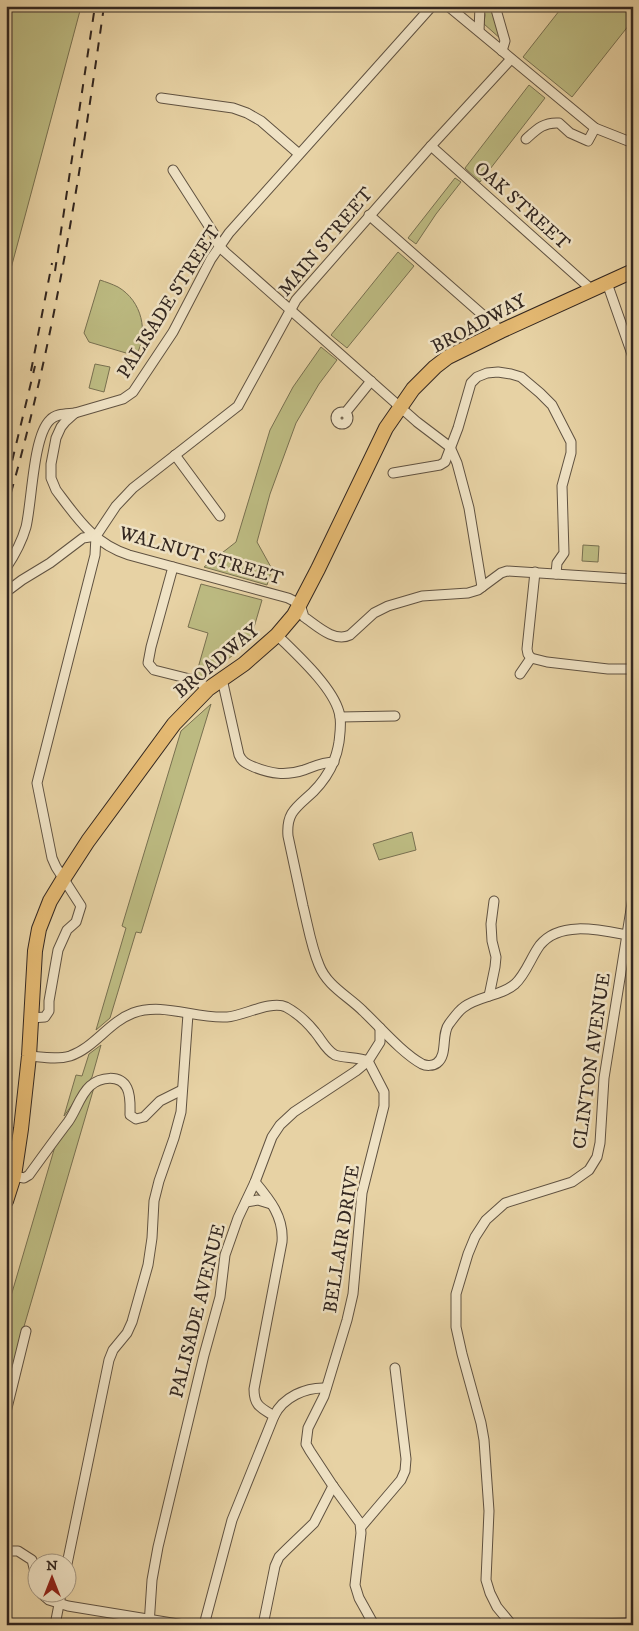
<svg xmlns="http://www.w3.org/2000/svg" width="639" height="1631" viewBox="0 0 639 1631" font-family="'IM FELL DW Pica',serif">
<style>
.green{fill:#bcba81;stroke:#787050}
.lines{fill:none;stroke-linecap:round;stroke-linejoin:round}
.minor-casing{stroke:#605241;stroke-width:11}
.primary-casing{stroke:#332720;stroke-width:16}
.minor{stroke:#efe2c4;stroke-width:9}
.primary{stroke:#e4b972;stroke-width:14}
.rail{stroke:#332720;stroke-width:2;stroke-dasharray:9 9;stroke-linecap:butt}
.labels{text-anchor:middle;dominant-baseline:central;stroke-width:5;stroke-linejoin:round;paint-order:stroke}
.street-label{font-size:19px;fill:#332720;stroke:#efe2c4}
</style>
<rect width="100%" height="100%" fill="#e7d2a4"/>
<filter id="stains"><feTurbulence type="fractalNoise" baseFrequency=".004" numOctaves="4"/><feColorMatrix values="0 0 0 0 .2 0 0 0 0 .09 0 0 0 0 .02 0 0 0 .5 -.17"/></filter>
<radialGradient id="worn" r=".72"><stop offset=".6" stop-color="#630" stop-opacity="0"/><stop offset="1" stop-color="#630" stop-opacity=".3"/></radialGradient>
<g class="green">
<path d="M6,6L81,7L6,287Z"/>
<path d="M483,6H492L502,40L484,24L485,15Z"/>
<path d="M563,6H633V20L572,97L523,57Z"/>
<path d="M529,85L545,98L480,182L465,168Z"/>
<path d="M455,178L461,182L436,214L416,244L408,238Z"/>
<path d="M398,252L414,266L347,348L331,335Z"/>
<path d="M100,280C106,282 112,284 118,287C142,301 149,332 136,356L89,342L84,333Z"/>
<path d="M321,347L337,360L319,384L296,423L270,494L257,542L272,569L267,585L204,567L236,542L270,430L293,387Z"/>
<path d="M95,364L110,367L104,392L89,388Z"/>
<path d="M583,545L599,546L598,562L582,561Z"/>
<path d="M201,584L262,600L250,641L205,678L196,675L208,633L188,627Z"/>
<path d="M211,704L141,933L136,932L110,1018L96,1030L126,928L122,926L181,731Z"/>
<path d="M412,832L416,850L379,860L373,844Z"/>
<path d="M101,1045L92,1077L64,1116L76,1075L82,1076L89,1054Z"/>
<path d="M95,1084L6,1388V1313L56,1143Z"/>
</g>
<g class="lines">
<defs>
<g id="minor">
<path d="M432,6L229,233L211,259L173,332L133,392L123,399L75,413L65,422L61,427L56,438L51,464V478L56,490C77,518 94,544 129,555L288,598L300,604L304,617C316,625 334,643 350,635L374,613L388,606L422,596L468,593L478,590L501,573L507,571L633,579"/>
<path d="M448,6L595,128L633,143"/>
<path d="M495,6L505,41L502,51"/>
<path d="M479,31L480,6"/>
<path d="M161,98L233,108L247,113L261,121L299,154"/>
<path d="M526,139C537,129 544,122 559,123L570,133L588,141L595,128"/>
<path d="M431,146L591,289"/>
<path d="M173,170L214,234L219,246L225,252L417,422L450,447L457,463L469,508L482,587"/>
<path d="M369,215L501,331"/>
<path d="M607,283L633,357"/>
<circle cx="342" cy="418" r="6"/>
<path d="M346,412L371,381"/>
<path d="M175,455L220,516"/>
<path d="M393,473L440,465L445,462L458,428L471,383L477,377L487,373L498,372L511,374L521,377L540,393L552,405L571,442V453L562,486L564,553L557,563L556,574"/>
<path d="M96,536L116,506L133,488L238,406L296,300L431,146L511,59"/>
<path d="M173,567L151,647L148,663L154,670L198,681L208,689"/>
<path d="M6,568C14,556 22,541 26,527C32,502 33,436 50,420C56,413 67,414 75,413"/>
<path d="M535,572L527,649L528,654L531,658L547,662L608,669H633"/>
<path d="M6,592L22,580L50,563L83,538L96,536"/>
<path d="M277,635C296,654 332,686 339,712C342,721 340,733 339,742C336,762 327,778 313,792C297,807 286,812 288,836C293,859 298,883 303,906C308,926 311,946 319,965C327,986 348,996 363,1011C380,1027 402,1053 422,1064C426,1066 433,1066 437,1063C448,1055 441,1034 449,1024C453,1019 458,1011 464,1007C479,996 501,996 515,984C526,974 531,957 540,945C561,919 604,931 633,936"/>
<path d="M520,674L531,658"/>
<path d="M222,679L239,755C242,762 247,764 254,767C271,774 286,776 304,770C315,766 323,762 334,762"/>
<path d="M340,717L395,716"/>
<path d="M489,996L495,967L496,957L492,941L491,924L494,901"/>
<path d="M31,1018L45,1017L49,1011V1001L58,950L67,930L76,922L81,906L56,867L52,858L37,783L95,555L96,536"/>
<path d="M29,1056C42,1057 57,1060 70,1056C94,1048 109,1022 133,1013C163,1002 195,1019 227,1017C243,1016 271,1000 286,1007C297,1013 307,1022 315,1032C321,1039 326,1050 335,1055C342,1058 359,1057 368,1061"/>
<path d="M368,1061L384,1092V1106L362,1193L353,1294L347,1320L324,1396L308,1428L306,1444L310,1451L333,1486L360,1523L361,1533L355,1585L359,1598L374,1625"/>
<path d="M14,1176L24,1178L29,1175C42,1157 55,1139 68,1122C76,1111 80,1095 90,1086C100,1077 120,1074 127,1088C131,1096 130,1106 130,1115L136,1119L144,1117L160,1101L182,1090"/>
<path d="M246,1202L258,1200L271,1204"/>
<path d="M6,1412L26,1331"/>
<path d="M274,1416C283,1397 306,1387 326,1388"/>
<path d="M361,1527L401,1480L405,1471L406,1459L395,1368"/>
<path d="M6,1551H18L32,1560L38,1584"/>
<path d="M67,1564L109,1360L113,1350L127,1333L132,1322L148,1265L152,1238L154,1201L159,1181L174,1138L181,1112L188,1014"/>
<path d="M42,1594L49,1600L68,1606L184,1625"/>
<path d="M55,1625L61,1594"/>
<path d="M149,1625L152,1580L158,1547L204,1355L220,1297L225,1255L238,1218L255,1182L272,1137L280,1125L294,1112L356,1071L368,1061L380,1042V1028"/>
<path d="M204,1625L232,1520L274,1416C261,1408 254,1406 254,1389L282,1242C284,1217 270,1200 255,1182"/>
<path d="M263,1625L275,1566L279,1557L286,1550L314,1523L333,1486"/>
<path d="M512,1625L497,1607L490,1593L486,1580L489,1511L484,1440L481,1423L462,1354L456,1327V1294L468,1254L475,1237L486,1220L505,1203L572,1182L589,1170L597,1157L600,1143L604,1078L633,897"/>
<path d="M551,1625L633,1623"/>
</g>
<path id="primary" d="M6,1201L14,1176L21,1129L29,1056L35,951L39,929L50,901L64,878L88,841L174,724L208,689L244,664L277,635L294,615L318,569L386,428L413,389L435,367L448,357L501,331L633,271"/>
</defs>
<use href="#minor" class="minor-casing"/>
<use href="#primary" class="primary-casing"/>
<use href="#minor" class="minor"/>
<use href="#primary" class="primary"/>
<g class="rail">
<path d="M55,271L95,6"/>
<path d="M31,371L52,263"/>
<path d="M8,478L35,366"/>
<path d="M6,510C54,346 80,175 104,6"/>
</g>
</g>
<g class="labels">
<g class="street-label">
<text transform="translate(522 206) rotate(42)">OAK STREET</text>
<text transform="translate(326 242) rotate(-50)">MAIN STREET</text>
<text transform="translate(169 302) rotate(-58)">PALISADE STREET</text>
<text transform="translate(479 324) rotate(-28)">BROADWAY</text>
<text transform="translate(201 556) rotate(16)">WALNUT STREET</text>
<text transform="translate(217 661) rotate(-40)">BROADWAY</text>
<text transform="translate(592 1061) rotate(-82)">CLINTON AVENUE</text>
<text transform="translate(342 1239) rotate(-81)">BELLAIR DRIVE</text>
<text transform="translate(198 1311) rotate(-76)">PALISADE AVENUE</text>
</g>
</g>
<rect width="639" height="1631" fill="none" stroke="#e7d2a4" stroke-width="25"/>
<rect x="8" y="8" width="624" height="1616" fill="none" stroke="#332720" stroke-width="2.5"/>
<rect x="12" y="12" width="614" height="1606" fill="none" stroke="#332720"/>
<g transform="translate(52 1578)"><circle r="24" fill="#efe2c4" stroke="#a49782"/>
<path d="M0-4L9 19L0 12L-9 19Z" fill="#8f2418"/>
<text y="-8" font-size="14" font-weight="bold" text-anchor="middle" fill="#332720">N</text>
</g>
<rect width="100%" height="100%" filter="url(#stains)"/>
<rect width="100%" height="100%" fill="url(#worn)"/>
</svg>
